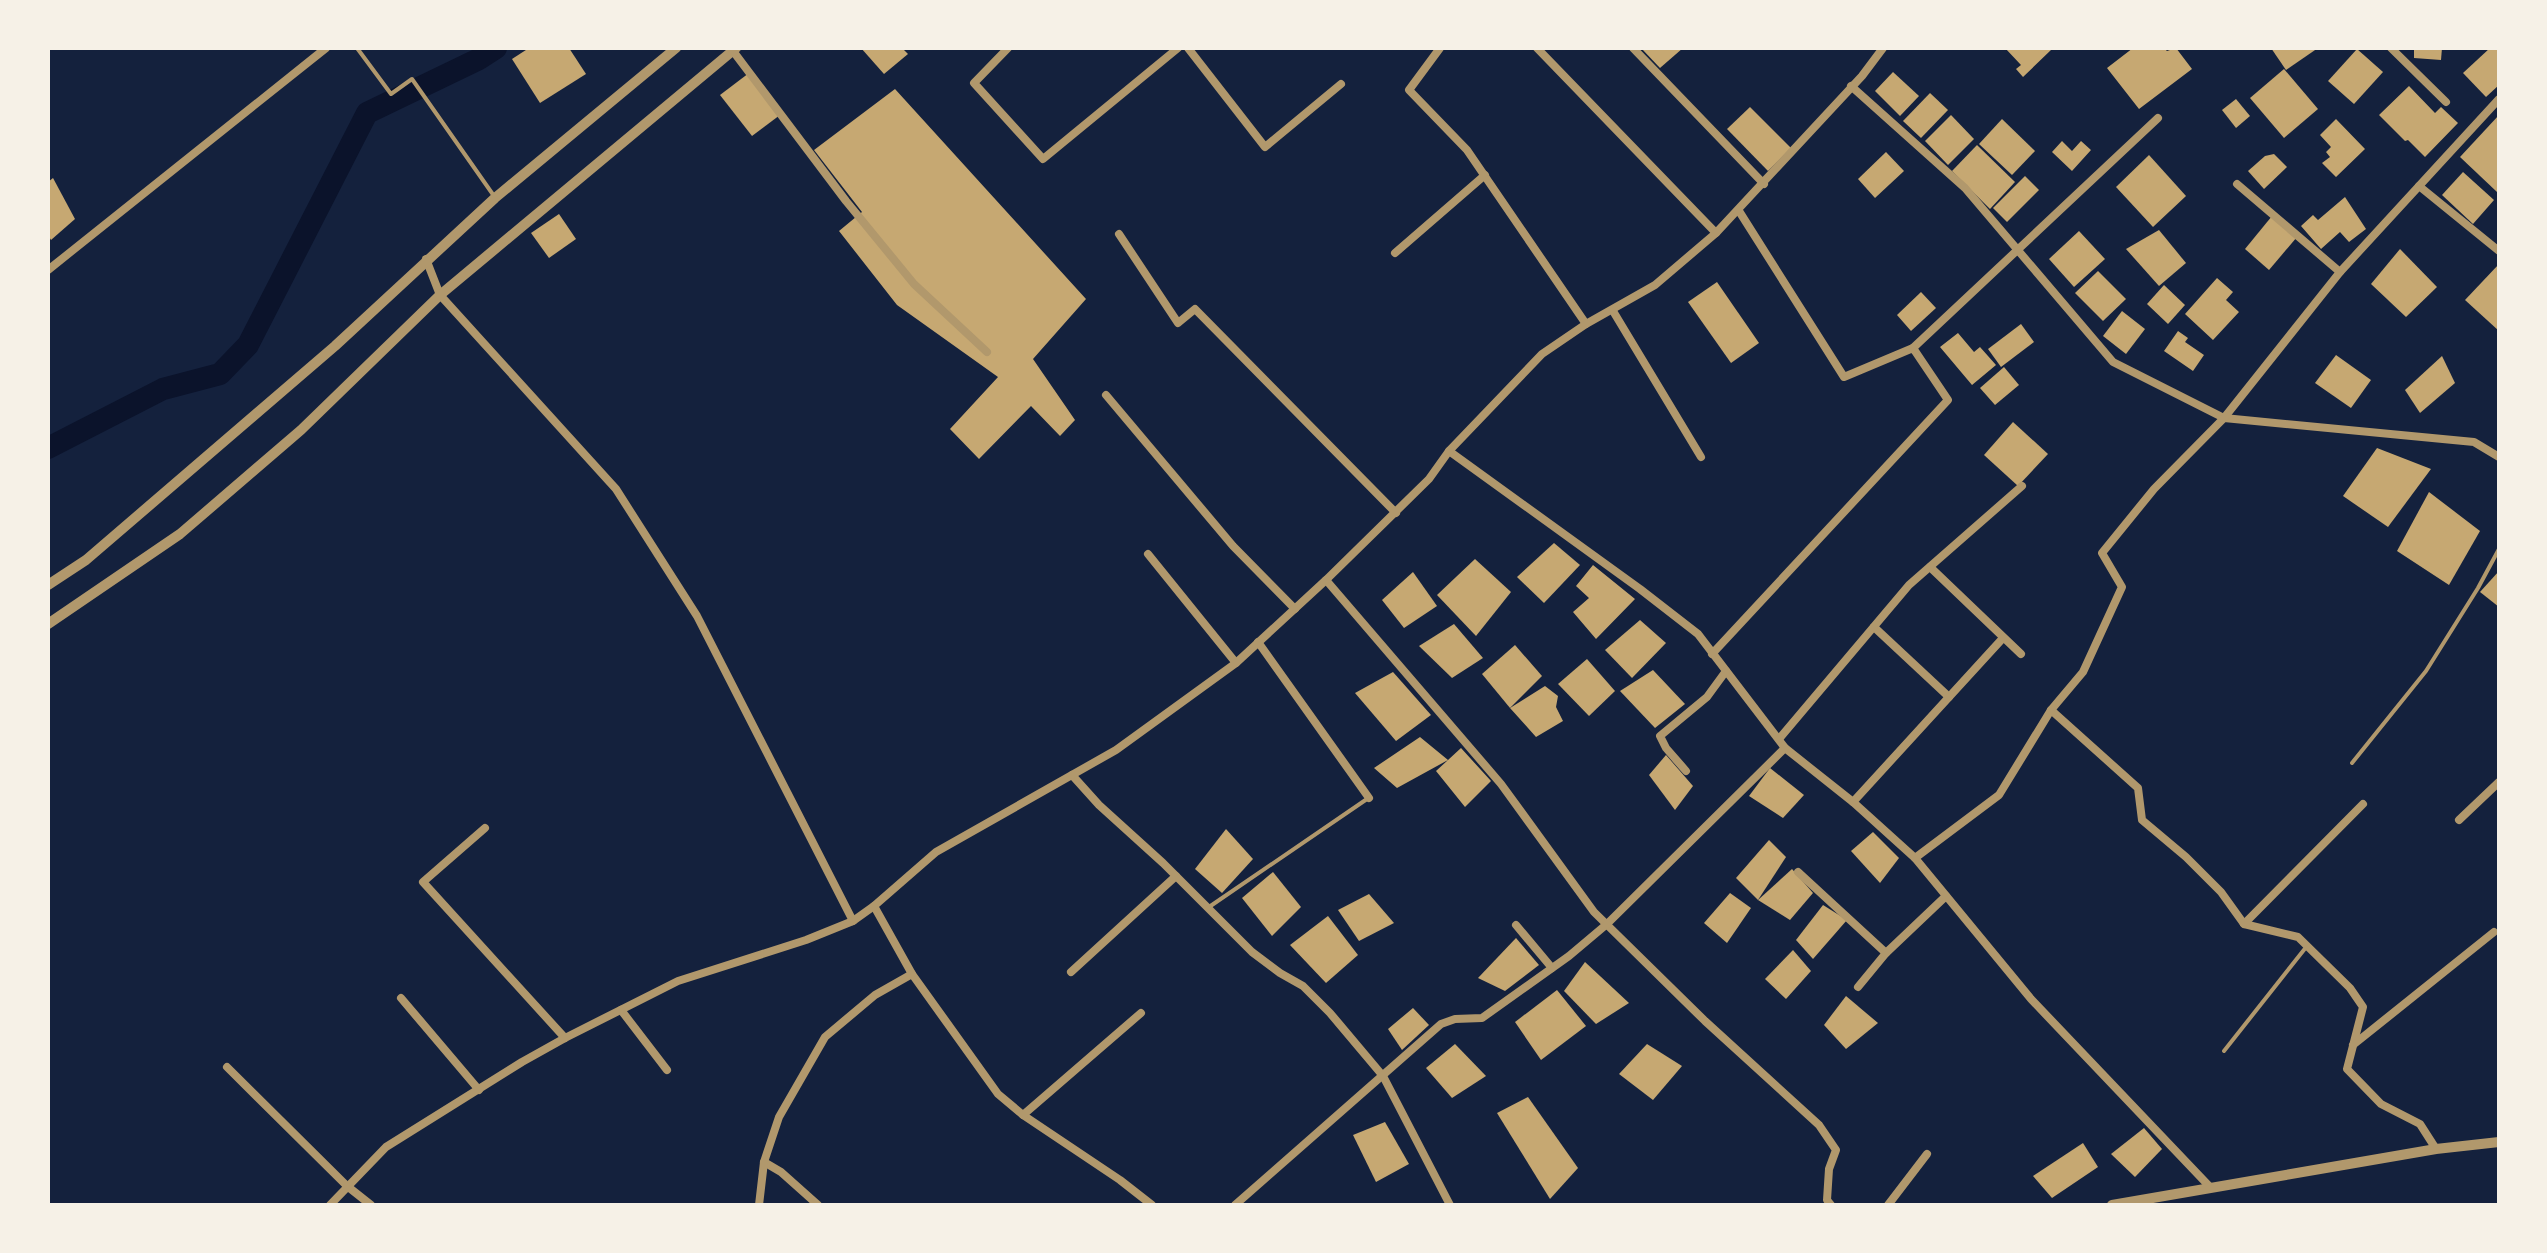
<svg xmlns="http://www.w3.org/2000/svg" width="2547" height="1253" viewBox="0 0 2547 1253" font-family="'Exo 2',sans-serif">
<style>
.lines{fill:none;stroke-linecap:round;stroke-linejoin:round}
.canal{stroke:#0b132b;stroke-width:22}
.building{fill:#c6a872}
.service{stroke:#b1986c;stroke-width:4}
.minor{stroke:#b1986c;stroke-width:8}
.tertiary{stroke:#b1986c;stroke-width:10}
</style>
<rect width="100%" height="100%" fill="#14213d"/>
<g class="lines">
<path class="canal" d="M48,448L163,389L220,374L248,345L367,113L479,59L496,48"/>
</g>
<g class="building">
<path d="M529,48H569L586,74L540,103L512,59Z"/>
<path d="M861,48H902L908,54L884,74Z"/>
<path d="M1641,48H1683L1660,68Z"/>
<path d="M2005,48H2049L2051,50L2023,77L2016,69L2021,65Z"/>
<path d="M2133,48H2164L2167,51L2176,48L2192,69L2139,109L2107,68Z"/>
<path d="M2271,48H2318L2286,70Z"/>
<path d="M2414,48H2442L2441,60L2414,58Z"/>
<path d="M2490,48H2499V85L2486,97L2463,73Z"/>
<path d="M2357,49L2383,72L2354,104L2328,81Z"/>
<path d="M2284,69L2318,109L2284,138L2250,98Z"/>
<path d="M1893,72L1919,96L1900,116L1875,91Z"/>
<path d="M749,73L780,115L752,136L720,95Z"/>
<path d="M2409,86L2435,113L2441,107L2458,123L2425,157L2408,140L2405,141L2379,115Z"/>
<path d="M895,89L1086,299L1033,359L1075,420L1060,436L1031,406L979,459L950,429L998,377L897,305L839,231L862,212L814,150Z"/>
<path d="M1930,93L1948,110L1921,138L1903,121Z"/>
<path d="M2236,99L2250,116L2236,128L2222,110Z"/>
<path d="M1750,107L1791,148L1768,171L1727,129Z"/>
<path d="M1951,115L1974,139L1948,165L1925,141Z"/>
<path d="M2499,115V190L2497,192L2460,157Z"/>
<path d="M2002,119L2035,151L2012,175L1979,144Z"/>
<path d="M2336,119L2365,149L2336,177L2322,163L2330,157L2326,152L2331,147L2320,135Z"/>
<path d="M2062,141L2072,151L2081,141L2091,150L2072,171L2052,152Z"/>
<path d="M1977,145L2015,182L1990,209L1952,171Z"/>
<path d="M1886,152L1904,171L1875,198L1858,179Z"/>
<path d="M2274,154L2287,167L2264,189L2248,171L2265,156Z"/>
<path d="M2149,155L2186,196L2153,227L2116,187Z"/>
<path d="M2463,172L2494,200L2473,224L2442,195Z"/>
<path d="M2025,176L2039,190L2007,222L1993,208Z"/>
<path d="M53,178L75,219L51,240L48,235V182Z"/>
<path d="M2345,197L2366,229L2349,242L2340,232L2321,249L2301,226L2313,215L2318,220Z"/>
<path d="M559,214L576,239L549,258L531,233Z"/>
<path d="M2272,216L2297,237L2269,270L2245,249Z"/>
<path d="M2159,230L2186,263L2159,286L2126,249Z"/>
<path d="M2079,231L2105,259L2074,287L2049,259Z"/>
<path d="M2400,249L2437,287L2406,317L2371,284Z"/>
<path d="M2499,264V331L2465,300Z"/>
<path d="M2098,271L2126,299L2103,321L2075,293Z"/>
<path d="M2217,278L2233,292L2226,300L2239,312L2213,340L2185,314Z"/>
<path d="M1717,282L1759,343L1731,363L1688,302Z"/>
<path d="M2164,285L2185,305L2168,324L2147,304Z"/>
<path d="M1921,292L1936,308L1911,331L1897,315Z"/>
<path d="M2122,311L2145,329L2126,354L2103,336Z"/>
<path d="M2021,324L2034,342L2001,367L1988,349Z"/>
<path d="M2178,331L2188,338L2185,342L2204,355L2193,371L2164,351Z"/>
<path d="M1958,333L1974,352L1980,347L1996,365L1972,385L1940,347Z"/>
<path d="M2336,355L2371,380L2351,408L2315,383Z"/>
<path d="M2442,356L2455,383L2420,413L2405,390Z"/>
<path d="M2004,367L2019,385L1995,405L1980,388Z"/>
<path d="M2013,422L2048,454L2018,486L1984,455Z"/>
<path d="M2377,448L2431,469L2388,527L2343,496Z"/>
<path d="M2429,492L2480,531L2449,585L2397,551Z"/>
<path d="M1554,543L1580,565L1544,603L1517,577Z"/>
<path d="M1475,559L1511,592L1476,636L1437,595Z"/>
<path d="M1593,565L1635,599L1596,639L1573,612L1589,598L1576,586Z"/>
<path d="M2499,571V607L2480,592Z"/>
<path d="M1413,572L1437,606L1404,628L1382,600Z"/>
<path d="M1640,620L1666,643L1632,678L1605,650Z"/>
<path d="M1454,624L1483,658L1452,678L1419,646Z"/>
<path d="M1515,645L1542,676L1510,708L1482,674Z"/>
<path d="M1587,659L1615,691L1589,716L1558,684Z"/>
<path d="M1653,670L1685,704L1655,728L1620,691Z"/>
<path d="M1393,672L1431,715L1396,741L1355,693Z"/>
<path d="M1545,686L1558,696L1556,707L1563,721L1536,737L1510,708Z"/>
<path d="M1420,737L1448,760L1461,748L1491,781L1465,807L1436,771L1448,760L1397,788L1374,768Z"/>
<path d="M1666,755L1693,786L1675,810L1649,775Z"/>
<path d="M1770,768L1804,795L1783,818L1749,796Z"/>
<path d="M1226,829L1253,859L1222,893L1195,869Z"/>
<path d="M1873,832L1899,858L1880,883L1851,851Z"/>
<path d="M1769,840L1786,857L1758,900L1736,878Z"/>
<path d="M1792,869L1813,893L1790,920L1758,900Z"/>
<path d="M1273,872L1301,907L1272,936L1242,898Z"/>
<path d="M1730,893L1751,908L1727,943L1704,923Z"/>
<path d="M1369,894L1394,923L1359,941L1338,910Z"/>
<path d="M1823,905L1847,920L1813,959L1796,940Z"/>
<path d="M1328,916L1358,955L1326,983L1290,945Z"/>
<path d="M1516,938L1539,965L1505,991L1478,978Z"/>
<path d="M1793,950L1811,971L1786,999L1765,979Z"/>
<path d="M1585,962L1629,1003L1596,1024L1564,991Z"/>
<path d="M1557,990L1586,1026L1541,1060L1515,1022Z"/>
<path d="M1846,996L1878,1023L1846,1049L1824,1025Z"/>
<path d="M1413,1008L1429,1025L1402,1050L1388,1029Z"/>
<path d="M1455,1044L1486,1076L1452,1098L1426,1068Z"/>
<path d="M1647,1044L1682,1066L1653,1100L1619,1074Z"/>
<path d="M1528,1097L1578,1168L1550,1199L1497,1113Z"/>
<path d="M1385,1122L1409,1164L1376,1182L1353,1135Z"/>
<path d="M2144,1128L2162,1149L2135,1177L2111,1154Z"/>
<path d="M2083,1143L2098,1167L2052,1198L2033,1176Z"/>
</g>
<g class="lines">
<g class="service">
<path d="M357,48L391,94L412,79L494,196"/>
<path d="M2352,763L2426,671L2478,588L2499,549"/>
<path d="M1209,907L1367,799"/>
<path d="M2224,1051L2307,946"/>
</g>
<g class="minor">
<path d="M1008,48L974,83L1043,159L1178,48"/>
<path d="M1188,48L1265,147L1341,84"/>
<path d="M1440,48L1409,90L1467,150L1586,324"/>
<path d="M1537,48L1716,233"/>
<path d="M1633,48L1764,184"/>
<path d="M2391,48L2446,102"/>
<path d="M733,51L846,201L914,284L987,352"/>
<path d="M1851,86L1965,188L2113,362L2224,418L2474,442L2499,457"/>
<path d="M2237,184L2340,272"/>
<path d="M2419,186L2499,251"/>
<path d="M1119,234L1178,323L1195,309L1396,513"/>
<path d="M1395,253L1485,175"/>
<path d="M426,259L440,295L616,489L697,616L853,921"/>
<path d="M48,270L326,48"/>
<path d="M1613,311L1701,457"/>
<path d="M1913,348L2158,118"/>
<path d="M1106,395L1233,546L1295,609"/>
<path d="M1449,451L1640,589L1698,634L1785,748L1853,802L1915,858L2031,999L2210,1187"/>
<path d="M1148,554L1236,663"/>
<path d="M1930,567L2021,654"/>
<path d="M1326,580L1501,784L1594,912L1705,1021L1819,1125L1836,1150L1829,1169L1827,1200L1831,1205"/>
<path d="M1874,627L1949,697"/>
<path d="M1258,642L1369,798"/>
<path d="M1712,654L1948,400L1913,348L1844,377L1739,211"/>
<path d="M2051,710L2138,788L2142,820L2186,857L2221,892L2244,924L2298,937L2350,988L2363,1007L2347,1069L2381,1104L2420,1124L2436,1149"/>
<path d="M1779,739L1909,585L2022,486"/>
<path d="M1686,771L1666,748L1660,736L1707,697L1726,671"/>
<path d="M1072,775L1099,805L1163,863L1252,952L1280,973L1303,986L1330,1013L1383,1076L1450,1205"/>
<path d="M1853,802L2003,638"/>
<path d="M2459,820L2499,782"/>
<path d="M485,828L423,882L565,1038"/>
<path d="M1915,858L1999,795L2051,710L2083,672L2122,587L2102,553L2154,489L2224,418L2340,272L2499,99"/>
<path d="M1798,872L1886,953"/>
<path d="M874,906L912,974L998,1094L1023,1115L1120,1180L1152,1205"/>
<path d="M2244,924L2363,804"/>
<path d="M1516,925L1552,968"/>
<path d="M1071,972L1176,876"/>
<path d="M1858,987L1886,953L1946,896"/>
<path d="M401,998L479,1090"/>
<path d="M621,1010L667,1070"/>
<path d="M2353,1045L2494,932"/>
<path d="M227,1067L347,1186L371,1205"/>
<path d="M1023,1115L1141,1013"/>
<path d="M764,1162L781,1172L818,1205"/>
<path d="M330,1205L386,1147L522,1062L565,1038L678,981L806,940L853,921L874,906L936,852L1116,750L1236,663L1326,580L1429,479L1449,451L1542,354L1586,324L1655,285L1716,233L1862,76L1883,48"/>
<path d="M759,1205L764,1162L779,1117L825,1037L875,995L912,974"/>
<path d="M1235,1205L1441,1024L1455,1019L1482,1018L1569,956L1607,924L1785,748"/>
<path d="M1888,1205L1927,1154"/>
</g>
<g class="tertiary">
<path d="M48,585L86,560L335,346L495,198L676,48"/>
<path d="M48,624L180,534L301,430L440,295L736,48"/>
<path d="M2112,1205L2436,1149L2499,1142"/>
</g>
</g>
<rect width="2547" height="1253" fill="none" stroke="#f6f1e7" stroke-width="100"/>
</svg>
